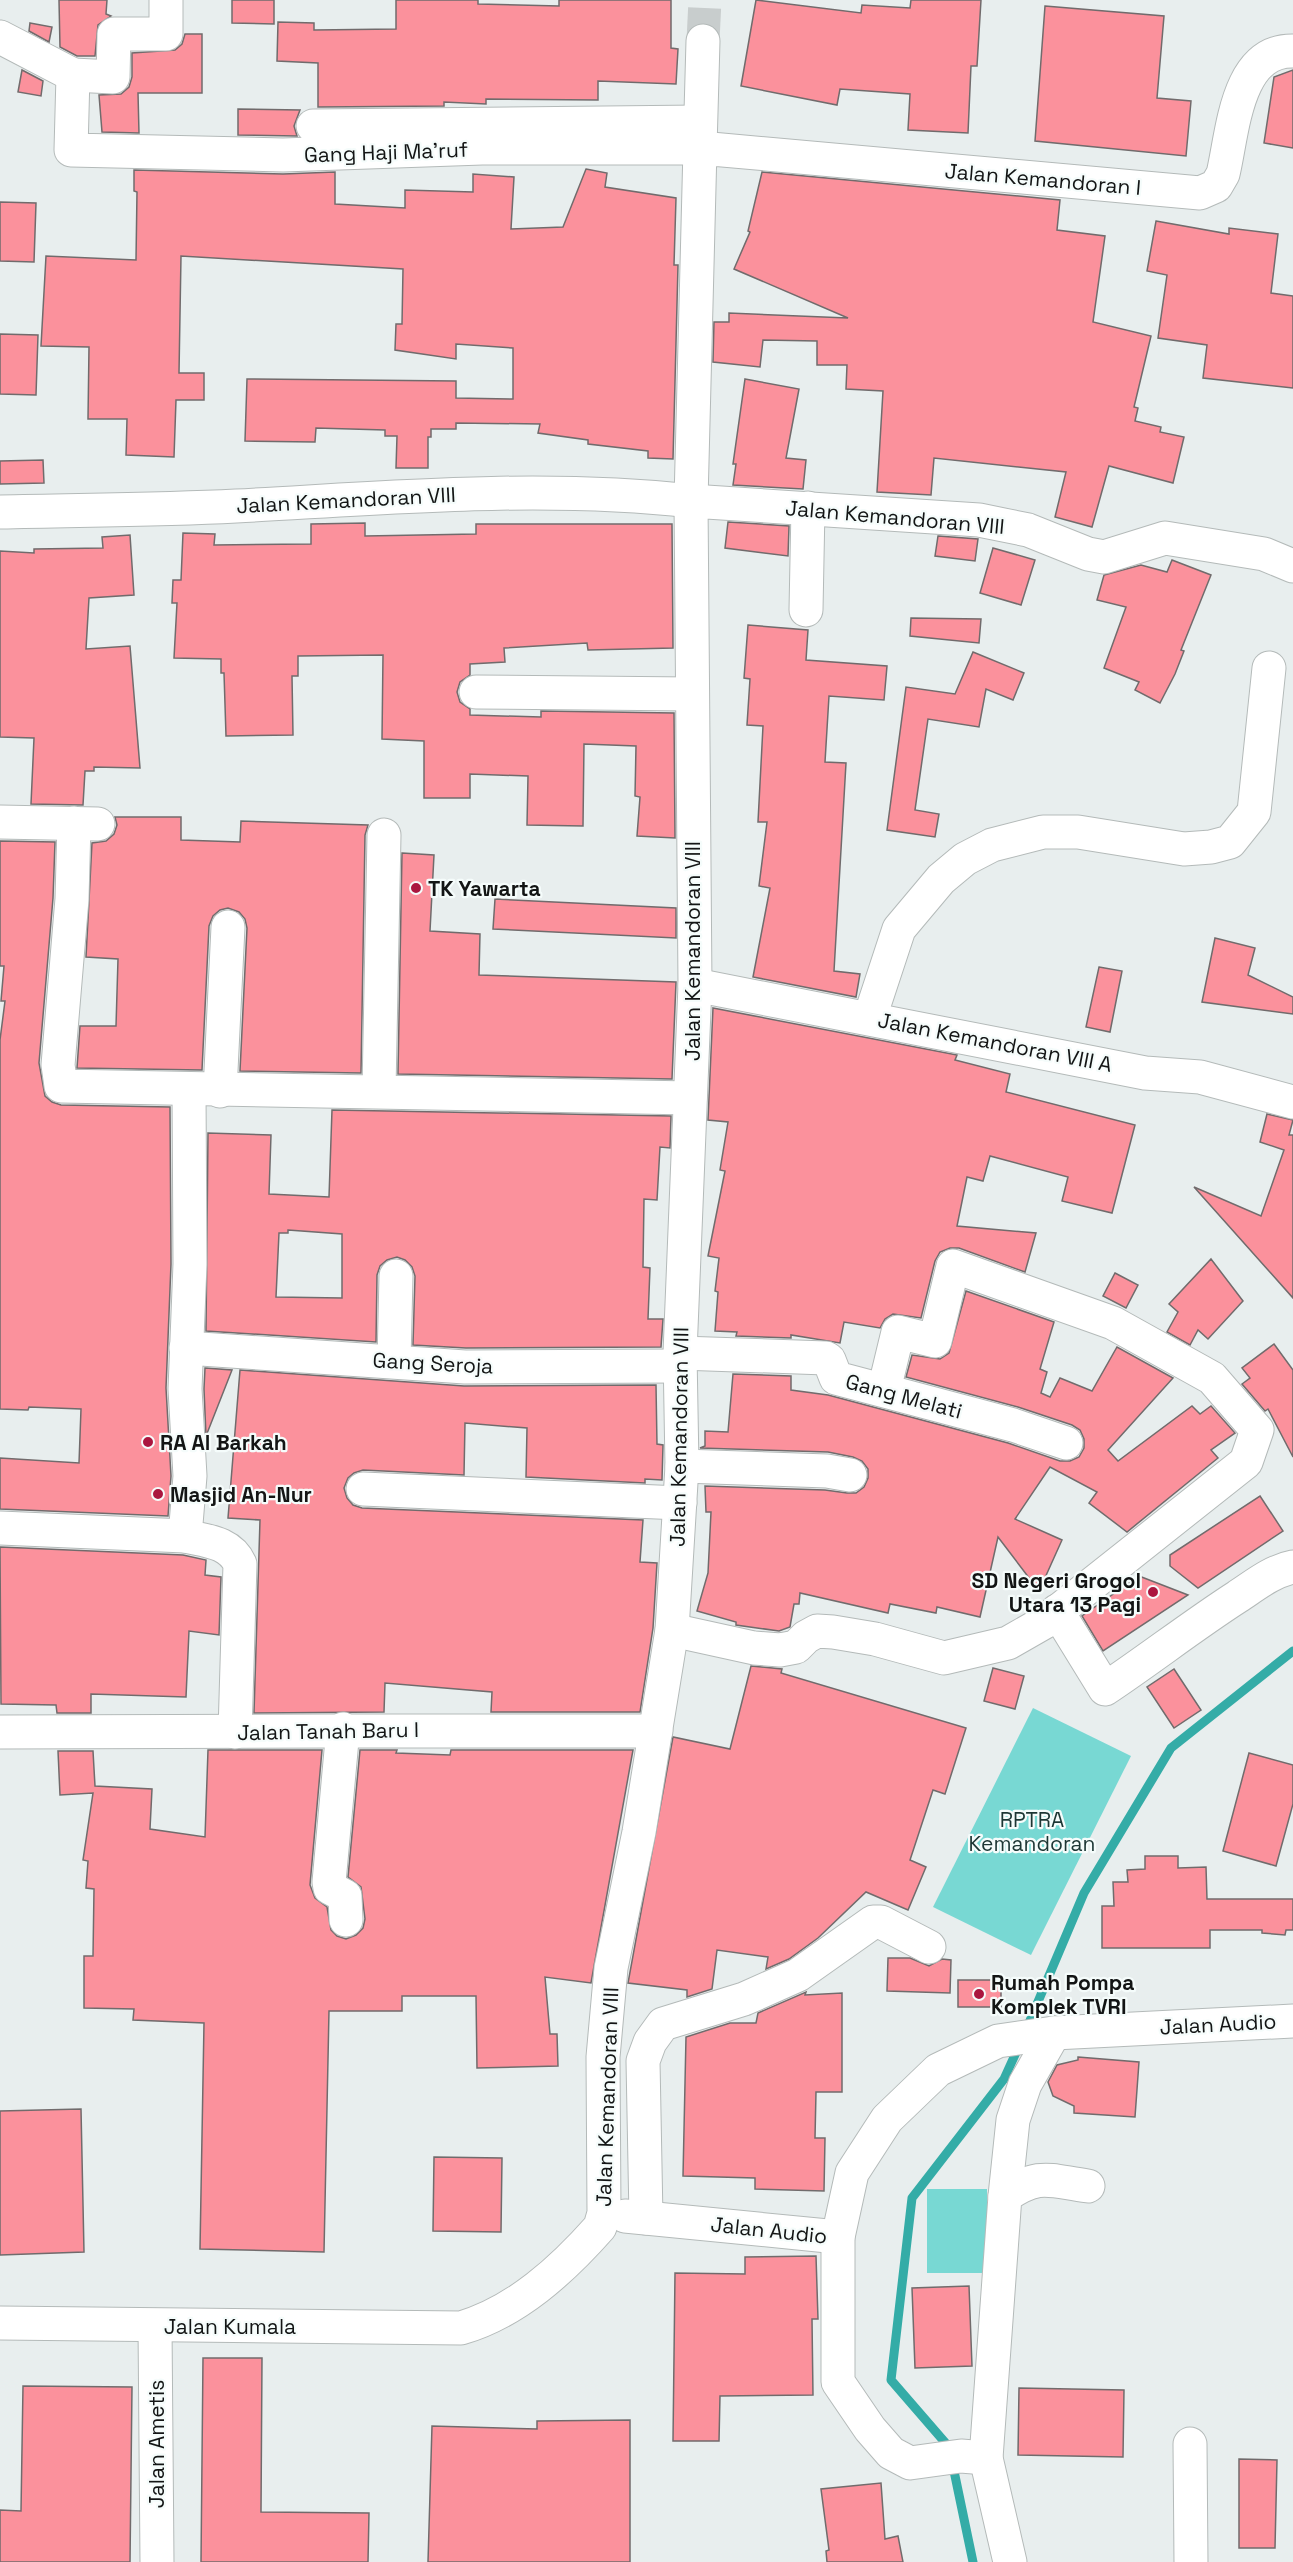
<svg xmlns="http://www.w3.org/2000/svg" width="1293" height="2562" viewBox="0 0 1293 2562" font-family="'Space Grotesk',sans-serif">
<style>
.green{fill:#78d8d3}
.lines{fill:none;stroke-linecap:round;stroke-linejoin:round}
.stream{stroke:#34aca7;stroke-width:9}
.building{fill:#fb919c;stroke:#716b6c;stroke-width:1.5;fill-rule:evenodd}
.minor-tunnel{stroke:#c8cdcd;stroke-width:33;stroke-dasharray:33 16;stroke-linecap:butt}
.minor-casing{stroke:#b4bab9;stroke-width:35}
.tertiary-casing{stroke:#b4bab9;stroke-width:35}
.minor{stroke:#fff;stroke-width:33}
.tertiary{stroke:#fff;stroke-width:33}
.poi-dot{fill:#ab163f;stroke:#f5fcfb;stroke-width:2}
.labels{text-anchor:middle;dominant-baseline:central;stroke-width:4.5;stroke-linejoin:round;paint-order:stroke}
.street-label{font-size:21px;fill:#131515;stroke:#f5fcfb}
.poi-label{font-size:21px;font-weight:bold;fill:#131515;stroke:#f5fcfb;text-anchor:start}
.park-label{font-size:21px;fill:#1c3634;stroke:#f5fcfb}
</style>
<rect width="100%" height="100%" fill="#e8eeee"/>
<g class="green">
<path d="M1033,1708L1131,1756L1031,1955L933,1907Z"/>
<rect x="927" y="2189" width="60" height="84"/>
</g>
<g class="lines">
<g class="stream">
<path d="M1026,2030L1084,1893L1171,1748L1293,1651"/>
<path d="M973,2562L949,2447L891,2380L912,2198L1004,2079L1019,2046"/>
</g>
</g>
<g class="building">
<path d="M59,0H107L106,14L111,16L98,25L95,56H77L60,47Z"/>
<path d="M232,0H274V24L232,23Z"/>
<path d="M396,0H478V4L559,6V0H671V48L678,49L676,84L598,81V100L486,99V104L444,102V106L318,107V63L277,61L278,22L314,23V30L396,29Z"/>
<path d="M756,0L861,13L862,5L910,8L911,0H981L977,66H971L968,133L908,130L910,94L840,89L837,105L741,86Z"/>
<path d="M1045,6L1164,16L1157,98L1191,101L1186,156L1035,141Z"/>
<path d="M30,23L52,27L49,42L29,31Z"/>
<path d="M185,34H202V93H138L139,133L102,132L99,95L121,94L129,87L132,77V53L175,50L182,44Z"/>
<path d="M22,70L43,81L41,96L18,92Z"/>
<path d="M1293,70V148L1264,143L1274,77Z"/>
<path d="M238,109L300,110L294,126L297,136L238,135Z"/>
<path d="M586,169L607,173L605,187L676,198L674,265H678L673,459L648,458V451L588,444V440L538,433L540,424L456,423V429H431V437H428V468H396L397,436H385V430L316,428L315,442L245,441L247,379L456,381V398L513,399V348L456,344V359L395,350L396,324H402L403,269L181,256L179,373H204V400H176L174,457L126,455L127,419H88L89,347L41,346L46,256L136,260L137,192L134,191V170L283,174L335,172V204L405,208V190L473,192V174L514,177L511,229L563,227Z"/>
<path d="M762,172L1060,200L1057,230L1105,236L1093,322L1151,336L1134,407L1138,408L1135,421L1161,427L1160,432L1184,437L1173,483L1109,466L1092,527L1055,517L1066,472L934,458L931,495L877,492L883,391L846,389L847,365H817V341L763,340L760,367L713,362L714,322H729V313L848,318L734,269L750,232L748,231Z"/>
<path d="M0,202L36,203L34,262L0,261Z"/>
<path d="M1156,221L1229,234V228L1278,234L1271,293L1293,296V388L1203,378L1207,345L1158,338L1167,275L1147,271Z"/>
<path d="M0,334L38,335L36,395L0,394Z"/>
<path d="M745,379L799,389L786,458L806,460L803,489L733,485L736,464H733Z"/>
<path d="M43,460L44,483L0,484V461Z"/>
<path d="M728,522L789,526L788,556L725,548Z"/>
<path d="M365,523V536L476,534V524H672L673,648L588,650L587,643L504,648L505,662L470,664V675L460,682L457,692L460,702L470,709V715L541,717V711L674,713L675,838L637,836L640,797L635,796L636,746L584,744L583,826L527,825L528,776L470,774V798H424V741L382,739L383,655L298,656V676H292L293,735L226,736L224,673H221V659L174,658L177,603H172L173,580H181L183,533L215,534L214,545L311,544V524Z"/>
<path d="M130,535L134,595L89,598L86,649L130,646L140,768L94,767V771H85L83,805L31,804L34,738L0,737V551L34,553V549L103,548L102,537Z"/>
<path d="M938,536L978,539L975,561L935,556Z"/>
<path d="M993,548L1035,560L1021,605L980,593Z"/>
<path d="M1172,560L1211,575L1181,650L1184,651L1175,674L1160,703L1135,690L1139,682L1104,668L1126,607L1097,600L1104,575L1141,565L1167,572Z"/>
<path d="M911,618L981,619L979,643L910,636Z"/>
<path d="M748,625L808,630L806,660L887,666L884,700L829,696L825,762L846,763L834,971L860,974L856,997L753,977L770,888L759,886L767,822H758L763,726L747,725L750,679L744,678Z"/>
<path d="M973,652L1024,673L1013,700L986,689L979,727L928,719L915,810L939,814L935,837L887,830L906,687L955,694Z"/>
<path d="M115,817H181V840L240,842L241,821L368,825L365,835L361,1073L240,1071L247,928L245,919L239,912L228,908L220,910L213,916L209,926L202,1070L77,1068L80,1026H116L118,959L86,957L92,843L106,841L114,834L117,825Z"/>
<path d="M0,841L55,842L53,898L39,1063L45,1096L52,1102L61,1105L170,1107L171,1264L166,1388L171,1476L168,1516L0,1509V1458L79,1463L81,1409L29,1407L28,1410L0,1409V1040L5,1001H1L4,966H0Z"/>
<path d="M402,853L434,855L430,931L480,934L479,975L676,982L672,1079L398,1074Z"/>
<path d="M495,899L676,908V938L493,929Z"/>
<path d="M1215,938L1255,948L1248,975L1293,997V1014L1202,1002Z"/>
<path d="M1099,967L1122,971L1110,1032L1086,1027Z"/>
<path d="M713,1008L957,1055L955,1060L1010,1074L1006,1092L1135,1125L1112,1213L1062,1201L1068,1177L990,1156L983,1181L967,1177L957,1226L1036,1233L1025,1272L959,1248H950L940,1252L935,1261L921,1318L893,1314L885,1319L880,1328L844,1322L840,1343L791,1335V1338L736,1336L737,1332L715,1331L718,1292L715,1291L719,1258L708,1256L725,1171L720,1170L728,1122L708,1120Z"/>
<path d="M332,1110L671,1116L670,1148L660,1147L657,1200L644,1199L643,1267L650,1268L648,1319H663L661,1347L466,1348L413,1345L415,1276L412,1267L405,1260L397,1257L387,1260L380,1266L377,1275L376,1342L206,1331L208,1133L271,1135L269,1194L329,1197ZM288,1230L342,1234V1298L276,1297L279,1233H288Z"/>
<path d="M1267,1114L1293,1120L1289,1135H1293V1298L1194,1187L1261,1216L1284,1150L1260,1142Z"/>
<path d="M1211,1259L1243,1301L1208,1339L1198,1330L1190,1345L1167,1332L1178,1312L1169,1304Z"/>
<path d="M1115,1273L1138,1285L1126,1308L1103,1296Z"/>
<path d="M966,1291L1054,1322L1040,1369L1047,1372L1041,1393L1050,1397L1060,1378L1092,1391L1117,1347L1173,1378L1108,1450L1118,1461L1192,1406L1200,1414L1211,1406L1235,1433L1211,1450L1218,1458L1127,1532L1089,1503L1097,1492L1050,1467L1015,1519L1062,1540L1039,1591L998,1537L980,1617L937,1607L936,1613L890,1604L888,1613L800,1593L799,1604H794L790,1627L779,1631L736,1625V1622L697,1611L708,1573L711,1512H706L705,1486L825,1490L847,1493H856L864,1487L868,1478V1469L862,1461L853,1457L828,1452L700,1448L705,1446V1431L728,1432L733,1374L791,1376V1390L828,1395L1008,1443L1060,1461H1070L1079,1457L1084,1448V1439L1080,1430L1072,1425L1018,1407L906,1377L912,1355L940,1359L949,1353Z"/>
<path d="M1274,1344L1293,1370V1457L1268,1409L1265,1411L1242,1384L1250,1378L1242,1368Z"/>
<path d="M205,1368L232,1370L206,1436L204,1389Z"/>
<path d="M240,1370L464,1386L656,1385L657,1444L663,1445L662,1480L645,1479V1483L526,1477L527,1428L465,1423L464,1475L363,1470L354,1473L348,1478L344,1488L347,1498L353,1505L362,1508L643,1520L640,1562L657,1563L653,1628L640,1712H491L492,1692L385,1683L384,1712L254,1713L260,1520L228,1518Z"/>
<path d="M1260,1496L1283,1531L1198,1588L1170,1566V1555Z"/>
<path d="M0,1547L183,1555L206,1560L205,1575L221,1577L219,1635L189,1631L186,1697L91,1694V1713H57L56,1705L1,1704Z"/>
<path d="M1139,1576L1188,1595L1103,1651L1082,1616Z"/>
<path d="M751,1666L782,1669L781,1673L966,1728L945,1794L933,1790L910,1860L926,1867L908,1910L866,1892L818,1938L789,1959L766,1969L768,1957L717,1950L712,1989L687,1997V1990L628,1983L673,1737L730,1749Z"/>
<path d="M993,1668L1024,1676L1015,1709L984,1701Z"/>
<path d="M1174,1669L1201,1710L1174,1728L1147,1687Z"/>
<path d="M208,1750H322L310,1885L315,1898L327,1907L331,1930L337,1936L346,1939L356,1935L363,1928L365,1919L361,1887L348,1877L360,1750H397L396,1753L450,1755L451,1750H633L591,1983L545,1977L550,2034H557L558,2066L477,2068L476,1996H402V2011H329L324,2252L200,2249L204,2023L133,2020L134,2009L84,2008V1956H93L94,1889L86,1888L88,1861L83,1860L93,1793L60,1795L58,1751H93L95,1786L152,1789L150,1829L205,1837Z"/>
<path d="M1249,1753L1293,1765V1804L1276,1866L1223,1851Z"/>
<path d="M1145,1856H1178V1868L1206,1867L1207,1899H1293V1930H1286L1285,1935L1262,1933V1930H1210V1948H1102V1906H1114L1113,1882H1128L1127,1870L1145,1869Z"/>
<path d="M888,1958H910L929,1966L942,1959L951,1960L950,1993L887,1991Z"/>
<rect x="958" y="1980" width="43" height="27"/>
<path d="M806,1992L805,1995L842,1993V2092H816L815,2138H825L824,2191L755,2189V2178L683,2176L686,2037L730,2023H756L758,2013Z"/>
<path d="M1078,2057L1139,2062L1135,2117L1074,2113V2106L1053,2096L1048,2082L1057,2065L1078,2060Z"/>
<path d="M81,2109L84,2252L0,2255V2111Z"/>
<path d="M434,2157L502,2158L501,2232L433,2231Z"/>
<path d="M816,2256L818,2319H812L813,2395L720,2396L719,2441H673L675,2273L745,2274V2257Z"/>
<path d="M969,2286L972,2366L915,2368L912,2288Z"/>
<path d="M203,2358H262L261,2512L369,2513L368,2562H201Z"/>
<path d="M23,2386L132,2387L130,2562H0V2510L21,2511Z"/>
<path d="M1019,2388L1124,2390L1123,2457L1018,2455Z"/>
<path d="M630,2420V2562H428L432,2426L537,2429V2421Z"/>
<path d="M1239,2459L1277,2460L1275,2548H1239Z"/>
<path d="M881,2483L885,2539L898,2536L903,2562H827L826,2551L829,2550L821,2489Z"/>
</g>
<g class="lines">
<path class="minor-tunnel" d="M703,41L705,0"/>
<defs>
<g id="minor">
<path d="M0,37L73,75L71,150L283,155L482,148H700L703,41"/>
<path d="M73,75L113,77L114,34H166V0"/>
<path d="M313,126L700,122"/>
<path d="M806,610L808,508"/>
<path d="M476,692L692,694"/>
<path d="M0,822L98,824"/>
<path d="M74,823L72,899L58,1065L61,1086L690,1098"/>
<path d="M695,985L1145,1073L1200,1077L1293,1102"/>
<path d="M870,1017L899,929L941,879L965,859L992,845L1043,832H1078L1184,849L1211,847L1230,842L1254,812L1269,668"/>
<path d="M379,1090L384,835"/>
<path d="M189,1091L190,1264L185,1389L190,1476L185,1536C207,1541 230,1542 240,1564L235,1732"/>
<path d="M220,1091L228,927"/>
<path d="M186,1348L465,1367L680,1366"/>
<path d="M680,1353L826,1358L829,1360L836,1378L1013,1425L1066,1443"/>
<path d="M394,1361L396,1276"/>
<path d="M682,1466L827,1471L850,1475"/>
<path d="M363,1489L680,1503"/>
<path d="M0,1528L185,1536"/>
<path d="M1057,1611L1105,1689C1150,1659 1192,1626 1237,1597C1254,1586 1272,1571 1293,1567"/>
<path d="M672,1630L754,1648L780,1650L796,1647L806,1637L817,1631L833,1632L875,1639L944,1658L1008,1643L1043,1623L1246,1462L1257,1430L1212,1378L1113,1323L953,1266L935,1341L898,1332L884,1390"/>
<path d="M343,1729L329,1882L330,1888L345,1896L346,1920"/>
<path d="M0,1732C219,1732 437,1730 656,1731"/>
<path d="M1005,2196L1013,2120L1025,2084L1054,2033"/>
<path d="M625,2216L838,2237"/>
<path d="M646,2218L643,2061L650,2042L663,2024L744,1999L798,1975L873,1922H881L929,1947"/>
<path d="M0,2323L461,2328C516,2312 562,2270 600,2227L604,2213L603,2057L611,1968L639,1832L672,1630L682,1466L680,1353L695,985L691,501L979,520L1028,530L1088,554L1104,557L1165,538L1264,554L1293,566"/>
<path d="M155,2326L157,2562"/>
<path d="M1190,2444L1191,2562"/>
<path d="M986,2458L961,2456L910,2463L891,2453L870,2429L838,2382V2237L852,2173L887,2119L938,2070L998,2041L1054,2033L1293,2021"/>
<path d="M1010,2562L986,2458L1005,2196C1040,2172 1049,2181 1088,2186"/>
</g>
<path id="tertiary" d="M0,512C79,510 158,510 236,506C387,498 540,484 691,501L700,148L1200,193L1216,186L1223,174C1233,132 1236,50 1293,51"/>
</defs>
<use href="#minor" class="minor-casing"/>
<use href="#tertiary" class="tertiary-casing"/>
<use href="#minor" class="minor"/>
<use href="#tertiary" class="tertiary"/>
</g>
<g class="poi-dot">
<circle cx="416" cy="888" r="6"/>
<circle cx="148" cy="1442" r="6"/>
<circle cx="158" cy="1494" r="6"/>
<circle cx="1153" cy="1592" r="6"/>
<circle cx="979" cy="1994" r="6"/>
</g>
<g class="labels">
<g class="street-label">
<text transform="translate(386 152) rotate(-2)">Gang Haji Ma'ruf</text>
<text transform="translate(1043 179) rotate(5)">Jalan Kemandoran I</text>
<text transform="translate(346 500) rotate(-3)">Jalan Kemandoran VIII</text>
<text transform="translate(895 517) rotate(5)">Jalan Kemandoran VIII</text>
<text transform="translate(692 951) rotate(-90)">Jalan Kemandoran VIII</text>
<text transform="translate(995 1042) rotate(11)">Jalan Kemandoran VIII A</text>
<text transform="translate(433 1363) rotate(3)">Gang Seroja</text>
<text transform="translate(904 1396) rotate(15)">Gang Melati</text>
<text transform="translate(679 1437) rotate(-89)">Jalan Kemandoran VIII</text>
<text transform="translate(328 1731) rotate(-1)">Jalan Tanah Baru I</text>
<text transform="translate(1218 2024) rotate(-3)">Jalan Audio</text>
<text transform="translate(607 2097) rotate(-88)">Jalan Kemandoran VIII</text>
<text transform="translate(769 2230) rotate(6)">Jalan Audio</text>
<text x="230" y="2326">Jalan Kumala</text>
<text transform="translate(156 2444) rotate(-90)">Jalan Ametis</text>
</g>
<g class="poi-label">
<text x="428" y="888">TK Yawarta</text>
<text x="160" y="1442">RA Al Barkah</text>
<text x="170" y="1494">Masjid An-Nur</text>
<text x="1141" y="1580" text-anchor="end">SD Negeri Grogol<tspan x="1141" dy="24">Utara 13 Pagi</tspan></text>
<text x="991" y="1982">Rumah Pompa<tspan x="991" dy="24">Komplek TVRI</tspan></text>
</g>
<g class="park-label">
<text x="1032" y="1819">RPTRA<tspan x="1032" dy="24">Kemandoran</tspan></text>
</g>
</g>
</svg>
